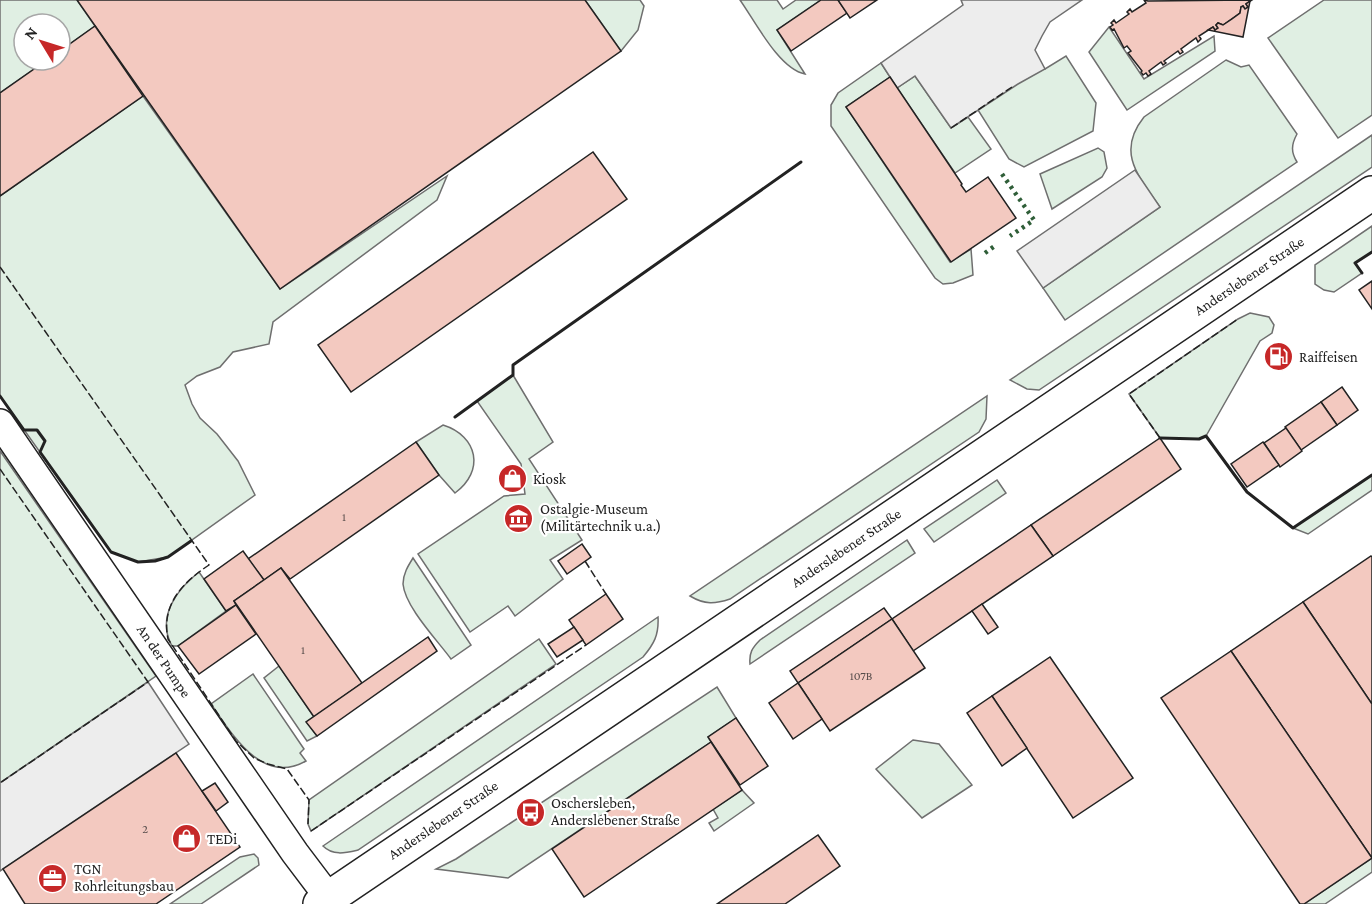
<svg xmlns="http://www.w3.org/2000/svg" width="1372" height="904" viewBox="0 0 1372 904" font-family="'Crimson Pro',serif">
<style>
.green{fill:#e0efe3;stroke:#6f6f6f;stroke-width:1.5}
.parking{fill:#ededed;stroke:#6f6f6f;stroke-width:1.5}
.building{fill:#f3c9c0;stroke:#222;stroke-width:1.5}
.lines{fill:none;stroke-linecap:round;stroke-linejoin:round}
.minor-casing{stroke:#222;stroke-width:30}
.primary-casing{stroke:#222;stroke-width:36}
.minor{stroke:#fff;stroke-width:27}
.primary{stroke:#fff;stroke-width:33}
.hedge{stroke:#2f5e38;stroke-width:4.5;stroke-dasharray:3 4.5;stroke-linecap:butt}
.fence{stroke:#222;stroke-width:1.5;stroke-dasharray:8 3;stroke-linecap:butt}
.wall{stroke:#222;stroke-width:3}
.labels{text-anchor:middle;dominant-baseline:central;stroke-width:4.5;stroke-linejoin:round;paint-order:stroke}
.number-label{font-size:12px;fill:#564c4a}
.street-label{font-size:15px;fill:#222;stroke:#fff}
.poi-label{font-size:15px;fill:#222;stroke:#fff;text-anchor:start}
</style>
<rect width="100%" height="100%" fill="#fff"/>
<g class="green">
<path d="M0,0H77L95,26L60,51V24H24V60H47L0,93Z"/>
<path d="M585,0H640L644,6L638,30L621,51Z"/>
<path d="M740,0H777L783,9L796,0H821L777,30L805,74C779,69 755,21 740,0Z"/>
<path d="M971,0L1045,69L1066,56L1096,103L1093,131L1024,167L1009,159L978,110L1012,87Z"/>
<path d="M1324,0H1372V115L1338,138L1268,38Z"/>
<path d="M1109,27L1144,79L1214,36L1215,51L1127,110L1089,52Z"/>
<path d="M1226,60L1241,67L1249,65L1297,134C1291,145 1291,152 1297,162L1065,320L1043,288L1160,207C1138,176 1116,152 1144,117Z"/>
<path d="M881,63L890,77L846,107L950,262L971,249L973,275L953,283L943,284L935,278L831,126V105L838,93Z"/>
<path d="M915,76L951,128L968,117L991,149L955,173L897,88Z"/>
<path d="M143,96L280,289L447,176L437,200L273,322L269,344L233,352L220,367L197,376L185,385L192,404L200,418L217,434L238,461L255,495L168,557L138,562L111,552L0,396V196Z"/>
<path d="M1372,135V167L1039,390L1027,389L1010,380Z"/>
<path d="M1098,148L1104,152L1107,168L1102,177L1052,209L1040,174Z"/>
<path d="M1372,226V252L1355,263L1362,273L1334,292L1324,290L1315,284V265Z"/>
<path d="M1250,313L1269,317L1274,325L1272,333L1260,341L1206,436L1199,439L1160,438L1129,394L1238,319Z"/>
<path d="M513,375L553,442L529,459L582,540L550,560L563,579L515,616L508,606L470,632L418,554L504,496L525,494L521,464L477,401Z"/>
<path d="M987,396L986,419L979,432L730,599C715,604 705,605 690,596Z"/>
<path d="M443,425C478,436 485,471 455,493L439,475L416,442Z"/>
<path d="M0,451L156,676L0,783Z"/>
<path d="M1372,475V490L1308,534L1293,528Z"/>
<path d="M997,480L1006,493L934,542L924,529Z"/>
<path d="M907,540L915,553L750,664C749,653 752,648 760,640Z"/>
<path d="M413,558L471,645L451,659C438,641 405,607 403,584C403,574 408,566 413,558Z"/>
<path d="M199,572L226,611L178,646H172C156,617 177,589 199,572Z"/>
<path d="M658,617C659,635 654,644 643,657L358,850C345,853 333,856 323,846Z"/>
<path d="M539,639L556,664L311,831L308,824L309,800Z"/>
<path d="M279,666L314,717L307,722L317,736L307,741L264,678Z"/>
<path d="M253,674L304,749L300,753L306,761C262,786 232,734 211,704Z"/>
<path d="M717,687L736,718L708,737L711,742L508,878L436,869L456,859Z"/>
<path d="M913,740L939,744L972,785L922,818L876,769Z"/>
<path d="M742,790L754,803L714,831L709,823L718,818L713,809Z"/>
<path d="M254,854L258,858L259,865L201,904H170L240,857Z"/>
<path d="M1372,858V872L1325,904H1304Z"/>
</g>
<g class="parking">
<path d="M961,0H1082L1050,22L1042,36L1035,50L1045,69L1018,84L951,128L915,76L897,88L881,63L963,5Z"/>
<path d="M1135,170L1160,207L1043,288L1017,251Z"/>
<path d="M148,682L189,744L0,871V783Z"/>
</g>
<g class="building">
<path d="M77,0H585L621,51L280,289Z"/>
<path d="M821,0H838L847,13L791,51L777,30Z"/>
<path d="M838,0H877L850,18Z"/>
<path d="M1144,0L1148,1L1252,0L1246,4L1248,7L1245,9L1243,6L1241,7L1240,13L1223,25L1218,23L1216,25L1218,28L1215,30L1213,27L1199,36L1201,39L1198,42L1196,38L1181,49L1183,52L1180,54L1178,51L1164,61L1166,63L1163,65L1161,62L1149,71L1151,74L1148,76L1146,73L1143,75L1141,72L1142,71L1128,53L1131,51L1127,46L1124,48L1114,29L1112,30L1110,27L1113,25L1111,23L1114,20L1116,23L1129,14L1127,12L1130,9L1132,12L1146,3Z"/>
<path d="M1250,1L1243,37L1208,30L1213,27L1215,30L1218,28L1216,25L1218,23L1223,25L1232,19L1240,13L1241,7L1243,6L1245,9L1248,7L1246,4Z"/>
<path d="M95,26L143,96L0,196V93L47,60H60V51Z"/>
<path d="M890,77L962,184L961,185L966,192L988,177L1016,218L951,262L846,107Z"/>
<path d="M593,152L627,199L351,392L318,345Z"/>
<path d="M1372,281V309L1359,290Z"/>
<path d="M1342,387L1358,410L1337,425L1321,402Z"/>
<path d="M1321,402L1337,425L1301,450L1285,427Z"/>
<path d="M1286,428L1302,451L1280,467L1264,443Z"/>
<path d="M1160,438L1181,469L1053,556L1031,525Z"/>
<path d="M416,442L439,475L290,579L281,568L264,580L248,559Z"/>
<path d="M1263,442L1279,465L1247,487L1231,464Z"/>
<path d="M519,469L520,489L505,490L503,470Z"/>
<path d="M1031,525L1053,556L913,651L892,619Z"/>
<path d="M582,544L591,557L567,574L558,561Z"/>
<path d="M243,551L264,580L234,601L236,605L226,611L204,579Z"/>
<path d="M1371,556L1372,557V704L1303,602Z"/>
<path d="M281,568L362,683L314,717L234,601Z"/>
<path d="M606,594L623,619L586,645L569,620Z"/>
<path d="M1303,602L1372,704V858L1231,651Z"/>
<path d="M982,604L998,627L988,634L972,611Z"/>
<path d="M236,605L256,634L199,674L178,646Z"/>
<path d="M884,608L892,619L798,683L790,671Z"/>
<path d="M892,619L925,668L830,731L798,683Z"/>
<path d="M574,627L583,640L557,657L548,644Z"/>
<path d="M428,637L437,651L317,736L306,722Z"/>
<path d="M1231,651L1372,858L1304,904H1300L1161,698Z"/>
<path d="M1050,657L1133,778L1073,818L992,696Z"/>
<path d="M798,683L822,719L793,739L769,703Z"/>
<path d="M992,696L1027,748L1002,766L967,713Z"/>
<path d="M736,718L768,766L740,785L708,737Z"/>
<path d="M711,742L742,790L584,897L552,849Z"/>
<path d="M176,753L240,847L156,904H25L3,869Z"/>
<path d="M215,783L228,802L216,811L202,791Z"/>
<path d="M818,835L840,866L785,904H717Z"/>
</g>
<g class="lines">
<defs>
<path id="minor" d="M0,423L295,853L329,898"/>
<path id="primary" d="M320,904L1372,193"/>
</defs>
<use href="#minor" class="minor-casing"/>
<use href="#primary" class="primary-casing"/>
<use href="#minor" class="minor"/>
<use href="#primary" class="primary"/>
<g class="hedge">
<path d="M1002,174L1034,220L1010,236"/>
<path d="M985,253L996,245"/>
</g>
<g class="fence">
<path d="M951,128L1012,87"/>
<path d="M0,267L209,565C182,583 161,605 168,639L236,741L254,758L268,764L287,769L309,800L308,824"/>
<path d="M1160,438L1129,394L1238,319"/>
<path d="M0,469L148,682L0,783"/>
<path d="M585,561L606,594"/>
<path d="M311,831L586,645"/>
</g>
<g class="wall">
<path d="M1362,273L1355,263L1372,252"/>
<path d="M0,396L24,430H37L45,441L40,452L111,552L138,562L155,561L168,557L191,541"/>
<path d="M455,417L513,375V365L801,162"/>
<path d="M1160,438L1199,439L1206,436L1247,492L1293,528L1372,475"/>
</g>
</g>
<defs>
<symbol id="fuel-disc" viewBox="-11 -11 22 22"><circle r="9.5" fill="#c62828" stroke="#fff"/><path d="M-5.5-6h7V0h2V4h1.3V-2.5L3-4.5l.8-.8L6-3V5H2.5V1h-1V6h-7ZM-4.2-4.7v3.2H.2V-4.7Z" fill="#fff"/></symbol>
<symbol id="shop-disc" viewBox="-11 -11 22 22"><circle r="9.5" fill="#c62828" stroke="#fff"/><path d="M-5-2.5h2.3a2.7 3.5 0 0 1 5.4 0H5L5.5 6h-11ZM-1.5-2.5h3a1.5 2.3 0 0 0-3 0Z" fill="#fff"/></symbol>
<symbol id="museum-disc" viewBox="-11 -11 22 22"><circle r="9.5" fill="#c62828" stroke="#fff"/><path d="M0-6L6-3V-2H-6V-3ZM-5-1h2V3h-2ZM-1-1h2V3h-2ZM3-1h2V3H3ZM-6 4H6V6H-6Z" fill="#fff"/></symbol>
<symbol id="bus-disc" viewBox="-11 -11 22 22"><circle r="9.5" fill="#c62828" stroke="#fff"/><path d="M-5-6H5V4H4V6H2V4H-2V6H-4V4H-5ZM-3.5-4V0h7V-4ZM-3.5 1.2v1.5H-2V1.2ZM2 1.2v1.5H3.5V1.2Z" fill="#fff"/></symbol>
<symbol id="office-disc" viewBox="-11 -11 22 22"><circle r="9.5" fill="#c62828" stroke="#fff"/><path d="M-6-3h4V-5.5h4V-3h4V5H-6ZM-1-4.5V-3h2v-1.5ZM-6 0V1H6V0Z" fill="#fff"/></symbol>
</defs>
<g fill-rule="evenodd">
<use href="#fuel-disc" x="1262" y="340" width="33" height="33"/>
<use href="#shop-disc" x="496" y="462" width="33" height="33"/>
<use href="#museum-disc" x="502" y="502" width="33" height="33"/>
<use href="#bus-disc" x="514" y="796" width="33" height="33"/>
<use href="#shop-disc" x="170" y="822" width="33" height="33"/>
<use href="#office-disc" x="36" y="862" width="33" height="33"/>
</g>
<g class="labels">
<g class="number-label">
<text x="344" y="517">1</text>
<text x="303" y="650">1</text>
<text x="861" y="676">107B</text>
<text x="145" y="829">2</text>
</g>
<g class="street-label">
<text transform="translate(1249 276) rotate(-34)">Anderslebener Straße</text>
<text transform="translate(846 548) rotate(-34)">Anderslebener Straße</text>
<text transform="translate(164 661) rotate(56)">An der Pumpe</text>
<text transform="translate(443 820) rotate(-34)">Anderslebener Straße</text>
</g>
<g class="poi-label">
<text x="1299" y="357">Raiffeisen</text>
<text x="533" y="479">Kiosk</text>
<text x="540" y="509">Ostalgie-Museum<tspan x="540" dy="17">(Militärtechnik u.a.)</tspan></text>
<text x="551" y="803">Oschersleben,<tspan x="551" dy="17">Anderslebener Straße</tspan></text>
<text x="207" y="839">TEDi</text>
<text x="74" y="869">TGN<tspan x="74" dy="17">Rohrleitungsbau</tspan></text>
</g>
</g>
<g transform="translate(42 42) rotate(308)"><circle r="28" fill="#ffffff" stroke="#a7a7a7" stroke-width="1.5"/>
<path d="M0-4.5L10 22L0 15L-10 22Z" fill="#c62828"/>
<text y="-9" font-size="16" font-weight="bold" text-anchor="middle" fill="#222222">N</text>
</g>
</svg>
